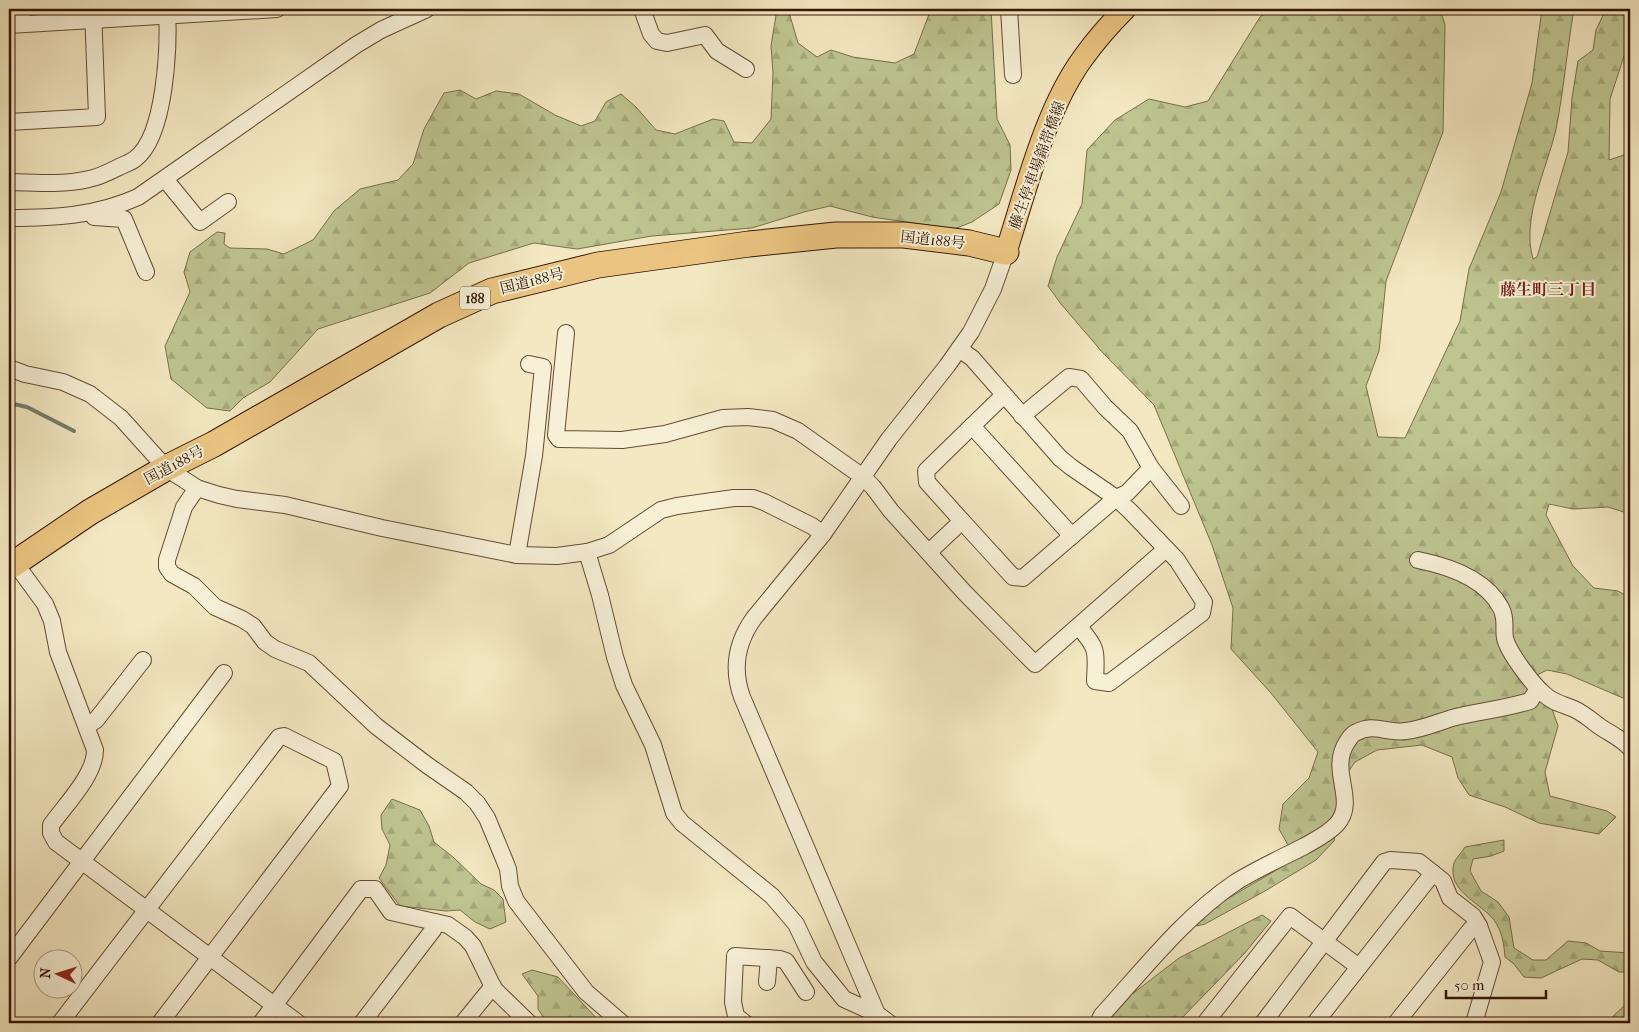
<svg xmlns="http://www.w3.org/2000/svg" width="1639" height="1032" viewBox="0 0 1639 1032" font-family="'IM FELL French Canon','Noto Serif JP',serif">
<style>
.forest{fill:url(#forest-firs);stroke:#7a6d4a}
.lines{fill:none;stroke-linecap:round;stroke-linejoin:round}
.stream{stroke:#737c6b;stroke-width:4}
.minor-casing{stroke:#654a33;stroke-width:18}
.major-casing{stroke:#361504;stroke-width:23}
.highway-casing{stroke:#361504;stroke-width:27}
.minor{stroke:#f7f0d7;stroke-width:16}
.major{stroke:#eac480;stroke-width:21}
.highway{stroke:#eac480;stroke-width:25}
.labels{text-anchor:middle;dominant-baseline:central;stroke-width:4;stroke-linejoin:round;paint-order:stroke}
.shield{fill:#f7f0d7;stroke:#705743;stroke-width:1}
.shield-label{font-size:14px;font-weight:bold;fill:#361504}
.street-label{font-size:15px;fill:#361504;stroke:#f7f0d7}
.neighbourhood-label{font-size:16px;font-weight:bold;fill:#7a1f14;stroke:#f7f0d7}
</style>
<defs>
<pattern id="forest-firs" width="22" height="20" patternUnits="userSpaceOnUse" patternTransform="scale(1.25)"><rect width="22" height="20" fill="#bec591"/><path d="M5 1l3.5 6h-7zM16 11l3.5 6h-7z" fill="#a4a87b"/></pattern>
</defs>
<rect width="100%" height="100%" fill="#f3e8c1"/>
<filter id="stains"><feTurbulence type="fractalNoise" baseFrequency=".004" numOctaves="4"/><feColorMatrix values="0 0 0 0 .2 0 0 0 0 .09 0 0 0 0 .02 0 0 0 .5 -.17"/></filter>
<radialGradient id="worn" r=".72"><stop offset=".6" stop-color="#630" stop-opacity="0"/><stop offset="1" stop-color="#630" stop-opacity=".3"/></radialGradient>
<g class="forest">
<path d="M777,9H788L798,43L817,57L831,50L853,57L895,63L914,54L931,9H991L997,119L1010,145L1011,170L999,204L972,222L954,229L872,217L830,206L804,212L752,228L652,236L577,249L534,243L469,263L430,293L318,329L270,382L243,398L230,411L207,408L171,379L165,346L190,292L184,272L190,252L217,232L225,233L224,244L230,248L267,249L284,254L313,240L334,211L360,189L398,180L413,164L424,129L444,93L460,90L476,99L496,91L519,94L555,115L581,126L595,121L606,102L621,94L636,107L656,130L675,134L713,119L724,121L734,142L752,143L771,119L773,73L771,46Z"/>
<path d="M1271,9H1440L1445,25L1443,132L1386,281L1379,351L1366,386L1378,437L1405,438L1460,321L1469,269L1501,192L1532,83L1542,9H1574C1567,49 1564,89 1556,129C1547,169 1521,218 1533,259L1537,257L1568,152L1572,98L1578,61L1593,50L1596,30L1606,9H1625V53L1610,99L1609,160L1630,153V514L1608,507L1573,509L1549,504L1546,515L1573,566L1594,588L1618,591L1630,598V701L1567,674L1547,670L1537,675L1541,700L1552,709L1558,726L1545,772L1550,796L1607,811L1616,817L1599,834L1539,823L1505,807L1469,795L1458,778L1452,757L1422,745L1377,750L1355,762L1337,788L1339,809L1334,841L1316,860L1265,891L1205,924L1197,926L1203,913L1285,865L1288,845L1279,829L1283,804L1309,778L1318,752L1271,693L1231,649L1233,608L1212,545L1154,405L1103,353L1061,304L1048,286L1057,257L1082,204L1087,150L1115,120L1149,99L1185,107L1208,101L1260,17Z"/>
<path d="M392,799L420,810L429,826L434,842L453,857L481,884L494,890L503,899L506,922L490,929L475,922L460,910L446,911L400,906L379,878L386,865L390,845L382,829L381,815Z"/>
<path d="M1504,840V851L1491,856L1473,859L1470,871L1481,891L1498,902L1509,917L1514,948L1533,960H1546L1568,941L1586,943L1600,951L1630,953V972H1619L1598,960L1582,959L1541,978L1524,977L1514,964L1505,957C1504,944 1502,931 1494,920C1481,903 1446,891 1454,863C1456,858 1462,852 1465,847Z"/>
<path d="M1262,915L1271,921L1244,954L1177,1023H1107L1118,1005L1179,958Z"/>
<path d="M532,970L558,977L601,1023H547L538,1009V996L522,974Z"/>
<path d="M1625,1005L1630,1008V1023H1606Z"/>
</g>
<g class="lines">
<path class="stream" d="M9,403L27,407L74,431"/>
<defs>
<g id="minor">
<path d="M21,9L22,24"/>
<path d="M642,9L651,34L657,41L667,43L705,35L717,51L746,69"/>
<path d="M1009,9L1013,75"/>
<path d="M9,25L277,9"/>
<path d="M9,122L97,117L93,9"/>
<path d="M165,179L200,222L228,202"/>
<path d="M9,182C35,183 64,185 89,179C100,177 111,171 121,166C126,164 131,162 135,159C166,136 169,45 167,9"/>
<path d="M94,217L124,219L146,272"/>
<path d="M9,218C54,218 96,216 138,197L356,45L381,30L427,9"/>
<path d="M566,333L556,435L559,439L622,440L665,434L723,418L748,417L773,420L798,431L863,477L873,487L891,511L964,592L1035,664L1166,549"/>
<path d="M959,349L972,358L1060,458L1071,467L1116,498L1130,511L1177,560L1204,602L1202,613L1109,683L1095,681C1096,652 1099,650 1079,627"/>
<path d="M9,368L25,374L63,382L90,394L121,418L166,468L197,488L219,495L237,499L285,505L382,528L517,555L557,556L587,552L609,545L661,510L677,506L734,498H753L764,502L812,526L823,534"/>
<path d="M1004,395L972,426L1072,536"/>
<path d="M1151,468L1181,506"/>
<path d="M197,488L184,507L167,560V567L172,574L194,586L215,607L242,619L253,626L265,642L275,649L309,663L376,726L427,765L466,792L477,803L487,818L504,859L508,869L510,886L516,901L586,992L622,1023"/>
<path d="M962,521L1013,577L1023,578L1116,498L1127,493L1151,468L1130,431L1105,407L1081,379L1069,377L1022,416"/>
<path d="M587,552L600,595L615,657L624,685L653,745L674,813L682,823L772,896L796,924L814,962L844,999L877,1014L889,1023"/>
<path d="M929,552L962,521L927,482L926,471L972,426"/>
<path d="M517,555L534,456L543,367L529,364"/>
<path d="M1418,560C1448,566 1486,579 1501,608C1507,620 1503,627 1505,638C1508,652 1533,685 1544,694C1553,703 1563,704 1574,709C1585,714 1593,722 1602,728C1613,735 1622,739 1630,748"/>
<path d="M15,563L45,604L52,621L58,652L95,750C95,775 66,804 51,825V833L56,842L298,1023"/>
<path d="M87,726L96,720L143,660"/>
<path d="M9,958L224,673"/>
<path d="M767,982L769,958"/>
<path d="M877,1014L742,697C732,669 736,643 754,618L823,534L889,439L947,366L971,332L993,289L1006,252"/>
<path d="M60,1023L279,737L284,736L334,761L340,786L160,1023"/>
<path d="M261,1023L361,889H375L391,912L448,925L465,937L473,946L494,989L529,1023"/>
<path d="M362,1023L433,930L435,922"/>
<path d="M463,1023L493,986"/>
<path d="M745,1023L736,1016L733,1002L735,956L780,959L786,961L806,992"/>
<path d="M1098,1023L1102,1015C1144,969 1184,917 1236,882C1257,869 1281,858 1303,847C1315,840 1328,834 1337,824C1358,800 1328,771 1347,742C1350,738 1351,735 1355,733C1375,722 1386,734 1406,731C1425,729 1442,720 1460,716C1484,711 1507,708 1530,701L1538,689"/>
<path d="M1205,1023L1290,916L1359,967"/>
<path d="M1263,1023L1384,862L1390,860L1419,862L1443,881L1450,898L1473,916L1479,926L1492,962L1474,1023"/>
<path d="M1315,1023L1433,873"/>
<path d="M1396,1023L1471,929L1479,926"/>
</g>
<path id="major" d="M1006,252C1026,190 1045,110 1083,58C1096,40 1110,24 1125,9"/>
<path id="highway" d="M9,567L90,512L166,468L214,444L439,315L492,291L598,265L749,244L836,235H904L969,243L1006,252"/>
</defs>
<use href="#minor" class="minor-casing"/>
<use href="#major" class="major-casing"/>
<use href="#highway" class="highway-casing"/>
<use href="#minor" class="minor"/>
<use href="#major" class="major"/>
<use href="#highway" class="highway"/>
</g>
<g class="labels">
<rect class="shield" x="460" y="286.5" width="30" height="23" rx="4"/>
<g class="shield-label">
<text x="475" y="298">188</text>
</g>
<g class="street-label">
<text transform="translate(1037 165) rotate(-70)">藤生停車場錦帯橋線</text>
<text transform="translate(933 240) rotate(6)">国道188号</text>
<text transform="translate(532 281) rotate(-14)">国道188号</text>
<text transform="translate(174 465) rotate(-28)">国道188号</text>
</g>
<g class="neighbourhood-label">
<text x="1548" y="289">藤生町三丁目</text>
</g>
</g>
<rect width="1639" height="1032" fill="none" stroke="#f3e8c1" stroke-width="30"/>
<rect x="10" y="10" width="1619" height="1012" fill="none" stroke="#361504" stroke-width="2.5"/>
<rect x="15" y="15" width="1609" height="1002" fill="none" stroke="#361504"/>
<g transform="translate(58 974) rotate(274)"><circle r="24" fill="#f7f0d7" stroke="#aa9883"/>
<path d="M0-4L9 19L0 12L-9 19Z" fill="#8f2418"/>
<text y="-8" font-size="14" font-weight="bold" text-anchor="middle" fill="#361504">N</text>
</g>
<path d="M1446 990v8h100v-8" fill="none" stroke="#361504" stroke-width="2.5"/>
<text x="1454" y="990" font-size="15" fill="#361504" stroke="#f7f0d7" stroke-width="4" paint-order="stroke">50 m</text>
<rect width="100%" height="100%" filter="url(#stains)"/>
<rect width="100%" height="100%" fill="url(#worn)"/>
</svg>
